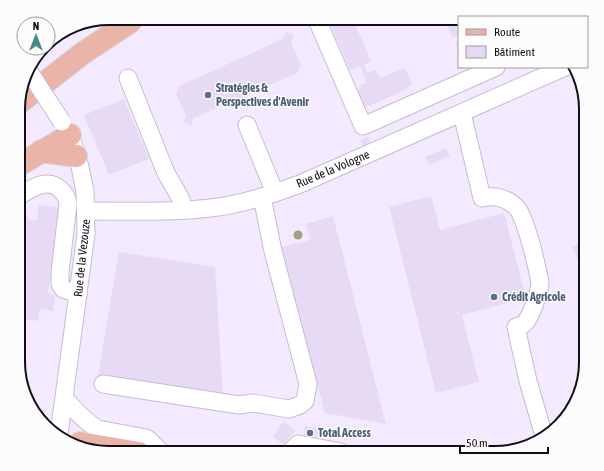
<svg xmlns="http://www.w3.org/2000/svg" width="604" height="471" viewBox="0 0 604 471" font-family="'Asap Condensed',sans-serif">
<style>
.built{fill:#f4eaff}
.building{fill:#e7daf5}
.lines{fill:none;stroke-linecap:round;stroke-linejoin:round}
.minor-casing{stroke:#c6bad4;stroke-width:19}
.major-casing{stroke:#d9d8da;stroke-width:24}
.minor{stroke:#fff;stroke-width:17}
.major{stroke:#eab4a8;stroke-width:22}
.minor-bridge-casing{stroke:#c6bad4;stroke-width:19;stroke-linecap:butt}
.minor-bridge{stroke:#fff;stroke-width:17}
.tree{fill:#a0a180}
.service-dot{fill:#5c6f8a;stroke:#fbfcfb;stroke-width:1.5}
.labels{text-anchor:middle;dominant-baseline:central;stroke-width:3;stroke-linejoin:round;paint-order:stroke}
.service-label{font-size:12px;font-weight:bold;fill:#4e5e75;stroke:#fbfcfb;text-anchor:start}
.street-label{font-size:12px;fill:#120d16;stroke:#fbfcfb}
.rim{fill:none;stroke:#120d16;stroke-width:2}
</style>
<rect width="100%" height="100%" fill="#fbfcfb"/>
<path class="built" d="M459,19V67H575L577,69L586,109V368L563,422L530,446L495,453H103L49,430L28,402L18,368L19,97L30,64L43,48H48L49,40L80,23Z"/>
<g class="building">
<path d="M452,19H459V36L453,38L448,27L454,24Z"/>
<path d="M335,20H353L371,61L364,65L367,73L376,70L380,78L405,68L412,85L406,88L407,89L369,106V105L360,109L352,92L361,88L360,85L367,83L365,79H366L360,66L350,70L330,23Z"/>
<path d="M286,32L294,35L291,43L301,64L297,73L194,118L191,126L183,122L186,115L176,94L179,86L283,39Z"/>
<path d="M459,41V51L455,43Z"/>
<path d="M124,99L149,159L109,175L84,115Z"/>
<path d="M368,137L370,144L363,147L360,140Z"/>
<path d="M446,148L450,156L429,165L425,157Z"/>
<path d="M431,196L440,230L504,213L526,298L462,315L479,382L436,393L389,207Z"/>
<path d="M21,205L30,220H37L39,205L61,208L48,293L55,295L53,311L40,309L38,321L19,318L21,306H18V247L20,237L19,235V206Z"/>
<path d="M333,216L386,424L325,413L281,247L310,240L306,224Z"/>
<path d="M586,240V278L572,247Z"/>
<path d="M119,252L215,267L223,396L98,376Z"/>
<path d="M284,421L295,431L283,445L273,436Z"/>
<path d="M305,426L318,428L316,440L302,448Z"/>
</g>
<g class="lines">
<defs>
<g id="minor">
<path d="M317,20L363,126L496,67"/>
<path d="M128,78L166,173L181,199L183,209"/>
<path d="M462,113L482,198C494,195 507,198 516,207C526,217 537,267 540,282C540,292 531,316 525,323C523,325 519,326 516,327L528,381L544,436"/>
<path d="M247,125L275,193"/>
<path d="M19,196C32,188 48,177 61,190C66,195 67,198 68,204L60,272V284L63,289L78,294"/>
<path d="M86,211C130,211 174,213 218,207C246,203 273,194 300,184L565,67"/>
<path d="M103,384L239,405L253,403L289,409L300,405L305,401L308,384L273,251L262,197"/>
<path d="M64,398C74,409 85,422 98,429L146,438L149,440L162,453"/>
<path d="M59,434L86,234L85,191L80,167L73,144"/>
<path d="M289,453L298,444L341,452L342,453"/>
</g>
<g id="major">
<path d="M19,103L83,53L130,22"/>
<path d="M41,151L76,156"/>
<path d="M19,165L70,135"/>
<path d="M80,443L139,453"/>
</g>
</defs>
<use href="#minor" class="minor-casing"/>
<use href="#major" class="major-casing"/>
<use href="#minor" class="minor"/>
<use href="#major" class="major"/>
<defs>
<path id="minor-bridge" d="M28,70L62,122"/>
</defs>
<use href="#minor-bridge" class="minor-bridge-casing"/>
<use href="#minor-bridge" class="minor-bridge"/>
</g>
<circle class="tree" cx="298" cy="235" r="4.5"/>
<g class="service-dot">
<circle cx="208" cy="95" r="4"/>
<circle cx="494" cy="297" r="4"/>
<circle cx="310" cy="433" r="4"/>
</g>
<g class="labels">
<g class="service-label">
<text x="216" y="88">Stratégies &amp;<tspan x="216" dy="14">Perspectives d'Avenir</tspan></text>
<text x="502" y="297">Crédit Agricole</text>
<text x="318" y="433">Total Access</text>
</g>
<g class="street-label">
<text transform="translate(333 169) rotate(-23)">Rue de la Vologne</text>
<text transform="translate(82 258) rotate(-84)">Rue de la Vezouze</text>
</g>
</g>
<path d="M0 0H604V471H0ZM109 25H495A84 84 0 0 1 579 109V362A84 84 0 0 1 495 446H109A84 84 0 0 1 25 362V109A84 84 0 0 1 109 25Z" fill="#fbfcfb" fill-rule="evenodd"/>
<path class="rim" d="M109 25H495A84 84 0 0 1 579 109V362A84 84 0 0 1 495 446H109A84 84 0 0 1 25 362V109A84 84 0 0 1 109 25Z"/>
<rect x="458" y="16" width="130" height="52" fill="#fbfcfb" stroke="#9e9c9f"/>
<rect x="466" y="29" width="20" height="6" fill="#eab4a8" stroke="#9e9c9f"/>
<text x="494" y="36" font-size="12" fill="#120d16">Route</text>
<rect x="466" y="46" width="20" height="12" fill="#e7daf5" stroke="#9e9c9f"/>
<text x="494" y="56" font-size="12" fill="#120d16">Bâtiment</text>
<g transform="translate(36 36)"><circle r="19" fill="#fbfcfb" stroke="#9e9c9f"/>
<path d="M0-3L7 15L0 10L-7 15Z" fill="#438b87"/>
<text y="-6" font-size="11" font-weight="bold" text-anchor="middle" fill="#120d16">N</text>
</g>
<path d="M460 447v6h88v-6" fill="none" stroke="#120d16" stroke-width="2"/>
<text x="466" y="447" font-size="12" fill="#120d16" stroke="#fbfcfb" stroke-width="3" paint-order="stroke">50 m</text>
</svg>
